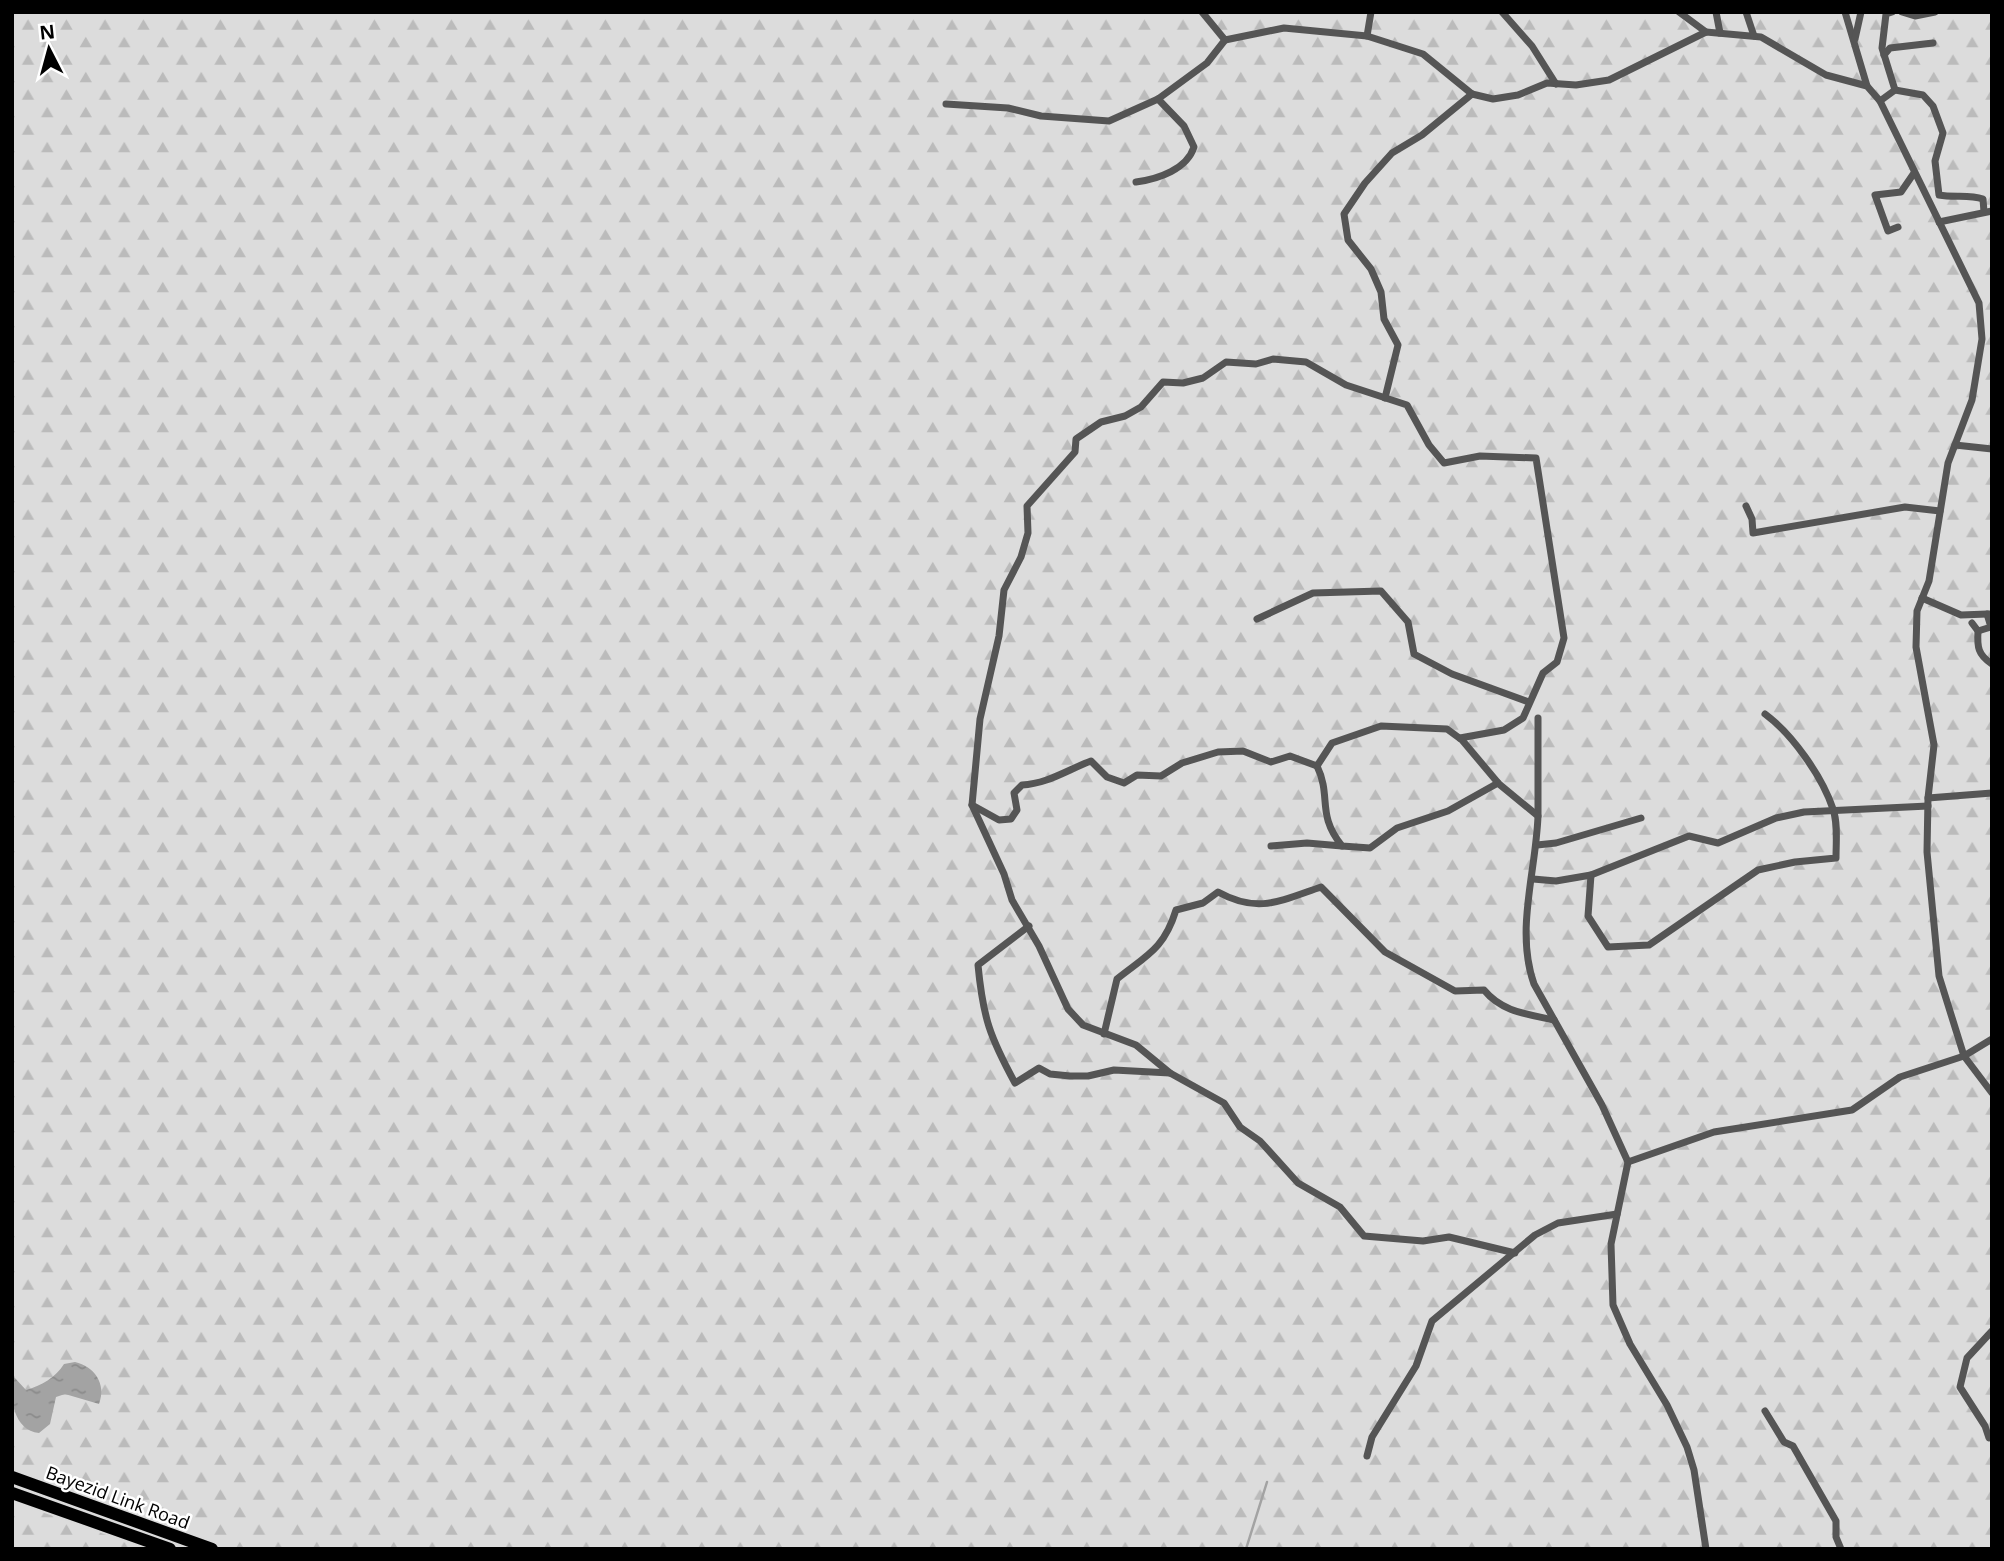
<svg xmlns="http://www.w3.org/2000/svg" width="2004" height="1561" viewBox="0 0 2004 1561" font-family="'Open Sans',sans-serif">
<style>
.forest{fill:url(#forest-firs)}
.water{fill:url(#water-ripples)}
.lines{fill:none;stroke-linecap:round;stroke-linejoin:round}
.stream{stroke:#a3a3a3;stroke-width:2.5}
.primary-casing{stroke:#dbdbdb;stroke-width:16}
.street{stroke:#555;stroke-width:7}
.primary{stroke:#000;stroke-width:12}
.labels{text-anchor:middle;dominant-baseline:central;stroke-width:5;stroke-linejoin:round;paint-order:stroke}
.street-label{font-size:18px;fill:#000;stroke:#fff}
</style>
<defs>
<pattern id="forest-firs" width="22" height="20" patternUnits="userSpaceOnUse" patternTransform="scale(1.75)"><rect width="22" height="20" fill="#dcdcdc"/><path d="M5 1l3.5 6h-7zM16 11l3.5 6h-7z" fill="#bbb"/></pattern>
<pattern id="water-ripples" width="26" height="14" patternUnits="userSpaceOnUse" patternTransform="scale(1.75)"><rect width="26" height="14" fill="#a3a3a3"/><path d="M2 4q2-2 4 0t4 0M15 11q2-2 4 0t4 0" fill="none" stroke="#8b8b8b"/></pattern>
</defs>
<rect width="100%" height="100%" fill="#fff"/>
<rect class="forest" x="12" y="12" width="1980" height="1537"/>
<path class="water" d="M75,1362C94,1366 107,1384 99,1404L65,1394L56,1397L50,1424L39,1433C14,1431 8,1396 14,1377L26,1390C41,1386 56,1377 64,1364Z"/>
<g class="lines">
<path class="stream" d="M1246,1549L1267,1482"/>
<defs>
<g id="primary">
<path d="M12,1477L212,1549"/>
<path d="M12,1493L170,1549"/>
</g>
</defs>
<use href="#primary" class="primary-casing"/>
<g class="street">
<path d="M1202,12L1225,40L1284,28L1367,36L1423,54L1472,94L1493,99L1518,95L1547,83L1576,85L1609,80L1706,32L1761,37L1826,75L1867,86L1880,101L1979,303L1982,339L1972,400L1948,463L1929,581L1917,611L1916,647L1934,745L1928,798L1927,852L1939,976L1964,1056L1992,1093"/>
<path d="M1502,12L1532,46L1556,84"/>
<path d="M1679,12L1706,32"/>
<path d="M1716,12L1720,33"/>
<path d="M1746,12L1754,36"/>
<path d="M1845,12L1867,86"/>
<path d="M1902,12L1915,16L1935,12"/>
<path d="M1367,36L1371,12"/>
<path d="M1855,39L1861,12"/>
<path d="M1884,55L1890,48L1933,43"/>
<path d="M1895,90L1923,95L1933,106L1943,133L1935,161L1939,195C1954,198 1969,194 1983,199L1984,212"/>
<path d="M1880,101L1895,90L1882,48L1886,14L1892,12"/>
<path d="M946,104L1008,108L1041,116L1109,121L1158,99L1207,63L1225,40"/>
<path d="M1136,182C1159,179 1187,169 1194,147L1184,126L1158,99"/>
<path d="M1939,222L1992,211"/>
<path d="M1898,227L1888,231L1875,195L1901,192L1914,173"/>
<path d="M1385,398L1398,345L1384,319L1381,292L1371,269L1348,240L1344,214L1365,183L1392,153L1422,135L1472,94"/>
<path d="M1955,445L1992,449"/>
<path d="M1746,506L1752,519L1753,533L1905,507L1940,511"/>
<path d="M1922,598L1961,615L1987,614"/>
<path d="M1257,619L1313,593L1381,591L1408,622L1414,654L1452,674L1529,702"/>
<path d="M1972,623L1978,631C1977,647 1978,655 1992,664"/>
<path d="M1978,631L1991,627L1987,614H1992"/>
<path d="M1538,718V816"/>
<path d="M1317,766C1332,797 1316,814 1342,846L1370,848L1397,828L1448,811L1498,783"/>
<path d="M1928,798L1992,793"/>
<path d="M972,805L999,820L1011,819L1017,810L1014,793L1022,785C1047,784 1067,770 1091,761L1107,777L1124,783L1137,775L1161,776L1182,763L1218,752L1243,751L1271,762L1290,756L1317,766L1332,743L1381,726L1447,729L1462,740L1499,784L1538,816C1536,872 1515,930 1534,984L1602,1105L1628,1162L1611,1244L1613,1305L1630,1344L1667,1405L1687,1447L1694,1470L1706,1549"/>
<path d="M1537,845L1556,843L1641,818"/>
<path d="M1271,846L1307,843L1342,846"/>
<path d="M1591,875L1588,916L1608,947L1649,945L1758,870L1795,862L1836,858C1836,843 1838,823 1833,809C1822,776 1792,734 1765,714"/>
<path d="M1533,879L1556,881L1591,875L1689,836L1718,843L1776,818L1804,812L1928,806"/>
<path d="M1029,926L978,965C983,1018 990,1037 1015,1083L1039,1068L1050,1074L1070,1076H1088L1114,1070L1170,1073L1224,1103L1240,1127L1260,1141L1298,1183L1340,1207L1364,1236L1423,1241L1449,1237L1515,1253"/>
<path d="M1104,1034L1117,979C1147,955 1164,949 1176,910L1203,903L1218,892C1258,914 1280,901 1321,887L1385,952L1455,991L1484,990C1502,1012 1527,1014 1554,1020"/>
<path d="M1170,1073L1136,1045L1083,1025L1068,1009L1039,946L1012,900L1004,874L972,805L980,719L999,636L1004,590L1021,557L1028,533L1027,506L1075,452L1076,439L1101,422L1125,416L1141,407L1163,382L1183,383L1203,378L1226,362L1256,364L1273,359L1306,362L1346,385L1407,405L1429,445L1444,463L1480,456L1536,458L1564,638L1557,662L1543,673L1523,718L1504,730L1460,738"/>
<path d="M1628,1162L1714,1132L1852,1110L1900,1077L1964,1056L1992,1039"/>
<path d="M1765,1411L1784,1442L1793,1446L1836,1521V1537L1841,1549"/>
<path d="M1989,1438L1985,1426L1960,1387L1967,1358L1992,1331"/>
<path d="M1367,1456L1372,1437L1416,1366L1432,1321L1535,1235L1558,1223L1617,1214"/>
</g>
<use href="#primary" class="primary"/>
</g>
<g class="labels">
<g class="street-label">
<text transform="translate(118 1497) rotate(20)">Bayezid Link Road</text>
</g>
</g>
<rect width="2004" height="1561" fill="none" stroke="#000000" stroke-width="28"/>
<g transform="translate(49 49) rotate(354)" stroke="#ffffff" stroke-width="5" paint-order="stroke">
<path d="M0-5L12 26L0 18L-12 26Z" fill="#000000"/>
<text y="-10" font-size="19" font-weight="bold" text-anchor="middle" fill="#000000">N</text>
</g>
</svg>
